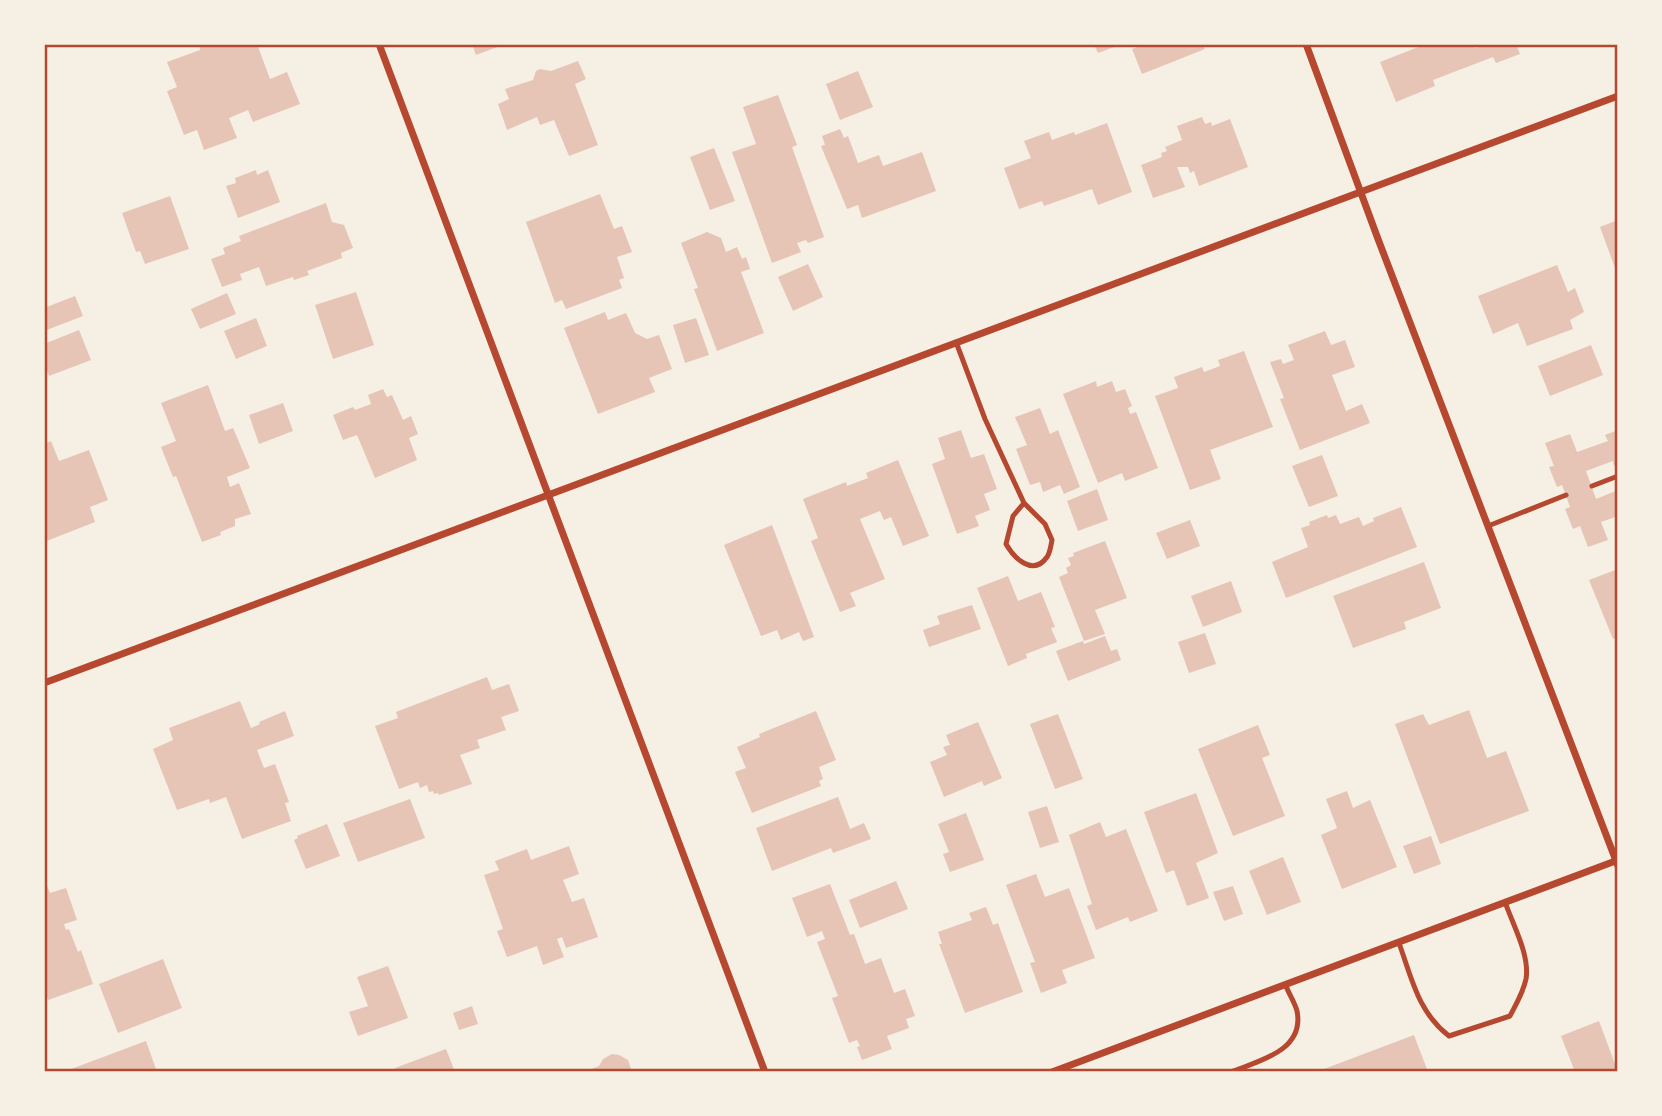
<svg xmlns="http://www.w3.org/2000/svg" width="1662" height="1116" viewBox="0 0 1662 1116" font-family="'Public Sans',sans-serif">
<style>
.building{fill:#e6c5b7}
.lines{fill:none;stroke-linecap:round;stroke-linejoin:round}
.service{stroke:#b5482f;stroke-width:5}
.minor{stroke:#b5482f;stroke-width:7}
.neatline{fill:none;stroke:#b5482f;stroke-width:2.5}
</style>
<rect width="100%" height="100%" fill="#f6efe4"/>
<g class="building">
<path d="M200,44H257L270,79L287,72L300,104L253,122L248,110L229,118L237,138L204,150L197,130L184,135L167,91L177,87L167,62L200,50Z"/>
<path d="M472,44H505L476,55Z"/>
<path d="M1094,44H1122L1098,53Z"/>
<path d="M1139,44H1202L1205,49L1142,74L1132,49L1140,46Z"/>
<path d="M1426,44H1473L1475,48L1487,44H1516L1520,54L1496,63L1493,57L1433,80L1435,86L1396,102L1380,62Z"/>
<path d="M578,61L586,79L575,84L598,145L569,156L554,120L540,125L537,117L507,130L498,104L509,99L505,89L533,80L536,71L540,69L551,71Z"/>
<path d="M858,71L873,107L840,120L826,84Z"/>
<path d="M778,95L797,145L792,147L824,237L808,243L806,240L797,243L801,252L772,263L732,152L756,144L743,107Z"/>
<path d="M1202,117L1205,124L1211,122L1212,126L1230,119L1248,167L1199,186L1194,171L1190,173L1188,167H1177L1185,187L1153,198L1141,165L1162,157L1161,153L1167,151L1165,147L1182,140L1177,126Z"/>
<path d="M1107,123L1132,192L1098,205L1092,189L1044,206L1042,201L1019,209L1004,168L1031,158L1024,141L1049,132L1052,140L1074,132L1075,135Z"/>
<path d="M840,129L844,138L848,136L858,163L879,155L883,166L922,152L936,191L862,218L858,205L847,209L821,146L825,145L822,136Z"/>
<path d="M714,148L735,201L710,210L690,157Z"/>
<path d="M256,170L257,175L268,170L280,202L238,218L226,186L236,183L235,178Z"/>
<path d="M600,194L614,229L622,226L632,252L617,257L624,278L619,280L622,288L566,309L562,300L555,303L526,222Z"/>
<path d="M170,196L189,249L145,264L140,251L136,252L122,213Z"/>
<path d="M326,203L332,222L344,225L353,248L341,253L342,258L307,271L309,275L294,280L293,277L266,286L259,267L240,274L242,280L222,287L211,259L225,254L223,248L241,241L239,236Z"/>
<path d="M1618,220V276L1600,227Z"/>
<path d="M707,232L721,238L726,252L737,247L742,259L746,257L750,269L741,272L764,333L717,351L694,289L698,288L681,243Z"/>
<path d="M808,264L823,297L793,311L778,277Z"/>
<path d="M1557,265L1568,292L1575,288L1584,312L1570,320L1573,329L1527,346L1518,323L1493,334L1478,296Z"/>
<path d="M356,292L374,345L333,359L315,305Z"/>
<path d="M227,293L236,314L200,329L191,309Z"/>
<path d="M75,296L83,316L44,331V308Z"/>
<path d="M605,312L608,320L626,313L635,333L647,339L659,335L672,369L649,378L655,392L598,414L564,328Z"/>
<path d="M256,318L267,346L236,359L224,331Z"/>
<path d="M696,318L709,355L685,363L673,325Z"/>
<path d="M79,330L91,360L49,376L44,364V344Z"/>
<path d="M1325,331L1331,345L1345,340L1355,367L1332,375L1346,411L1362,404L1370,423L1300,450L1280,399L1284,398L1270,362L1281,359L1283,364L1294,360L1288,345Z"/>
<path d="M1591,345L1603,375L1550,396L1538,366Z"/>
<path d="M1244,351L1273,427L1210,450L1221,479L1190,490L1155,396L1178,388L1174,377L1202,367L1204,372L1220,366L1218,360Z"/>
<path d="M1096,381L1097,387L1112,381L1116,392L1125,389L1132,406L1128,408L1130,414L1136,412L1158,468L1125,481L1122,473L1098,483L1063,394Z"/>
<path d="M208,385L225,431L233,428L250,468L227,477L230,487L239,483L251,514L235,519V526L220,532L221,535L202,542L176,476L173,477L161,447L176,441L161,403Z"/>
<path d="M383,389L387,397L392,395L403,420L411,416L418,434L409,438L417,460L375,478L357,435L343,440L333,415L353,407L355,410L371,404L368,395Z"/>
<path d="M283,403L293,431L259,444L249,415Z"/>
<path d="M1040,408L1050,434L1058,430L1080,487L1064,494L1060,485L1043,492L1040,482L1030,485L1016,449L1027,445L1015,417Z"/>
<path d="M961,430L971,458L984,454L997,489L984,494L990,510L975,516L979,526L957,534L932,464L945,459L938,438Z"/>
<path d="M1618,430V465L1614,466L1613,461L1586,471L1596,499L1618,490V516L1601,522L1608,540L1588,547L1580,526L1573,529L1565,509L1570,507L1562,485L1557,487L1549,467L1554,466L1545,443L1570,434L1577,452L1608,441L1605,435Z"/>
<path d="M51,441L59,461L89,450L108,500L90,507L95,522L44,542V444Z"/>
<path d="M1322,455L1338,496L1309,507L1292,466Z"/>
<path d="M898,460L929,536L903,546L891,517L884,520L880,511L860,519L885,579L850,593L856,606L840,612L811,541L818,538L803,499L846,482L847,486L868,478L866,473Z"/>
<path d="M1097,489L1108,520L1078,531L1067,501Z"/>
<path d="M1401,507L1417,547L1286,598L1272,562L1308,547L1301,528L1310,525L1309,522L1327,515L1328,518L1336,515L1340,524L1359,517L1363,526L1374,521L1373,518Z"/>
<path d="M1190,520L1200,546L1167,559L1156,533Z"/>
<path d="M772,525L814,637L803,641L799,632L781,640L777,630L761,636L724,545Z"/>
<path d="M1105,541L1127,598L1095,610L1105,634L1084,641L1059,577L1068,573L1066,568L1071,565L1068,558L1074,556L1073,553Z"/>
<path d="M1424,562L1441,608L1404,622L1406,629L1353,648L1333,596Z"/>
<path d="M1618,569V637L1613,639L1589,580Z"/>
<path d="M1008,576L1018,601L1041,592L1055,627L1051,628L1057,642L1026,654L1027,658L1008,666L977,588Z"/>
<path d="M1231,581L1242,612L1203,627L1191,596Z"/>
<path d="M972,605L981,629L929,647L923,630L940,624L937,616Z"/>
<path d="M1205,633L1216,664L1189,673L1178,642Z"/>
<path d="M1105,636L1111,651L1117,649L1121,660L1068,681L1056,651L1083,641L1084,644Z"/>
<path d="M487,677L492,690L509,684L519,711L501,717L506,730L477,740L480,748L460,755L472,784L439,795L438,793L434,794L433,791L429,792L427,785L420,788L418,782L399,789L375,726L398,718L396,712Z"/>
<path d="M240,701L251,728L260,724L259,722L285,711L294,736L257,750L264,768L275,764L289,802L285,803L291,821L242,839L226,797L210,803L209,799L177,810L153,749L173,740L169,728Z"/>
<path d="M1469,710L1487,758L1506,751L1529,811L1440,844L1395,724L1423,714L1429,725Z"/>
<path d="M816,711L836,760L819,767L823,779L819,781L821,786L752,813L735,772L746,768L737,747L760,737L759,734Z"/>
<path d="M1058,714L1083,779L1055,789L1030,724Z"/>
<path d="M978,722L1002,778L984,786L982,781L944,797L930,762L947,755L943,747L950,745L946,735Z"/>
<path d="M1258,725L1270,755L1262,758L1285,816L1233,836L1198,749Z"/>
<path d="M1347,791L1353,808L1370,800L1397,867L1342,889L1321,835L1337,828L1326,799Z"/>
<path d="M1196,793L1218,853L1196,863L1209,898L1187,906L1174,870L1166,873L1144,812Z"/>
<path d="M838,797L850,829L864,823L871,839L833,853L831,848L772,871L756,828Z"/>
<path d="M410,799L425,838L358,862L343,823Z"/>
<path d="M1047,806L1059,842L1040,848L1028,812Z"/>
<path d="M966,813L984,860L950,872L943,854L949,852L938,824Z"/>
<path d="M1100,822L1106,837L1126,829L1158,911L1130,922L1128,917L1096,930L1087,906L1092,904L1069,835Z"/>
<path d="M327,824L340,856L306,869L294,840L298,838L297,836Z"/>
<path d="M1431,836L1441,864L1414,874L1403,846Z"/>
<path d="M569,846L579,874L563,880L572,902L584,898L598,937L566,948L562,937L557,939L564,957L543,965L537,946L507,957L497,931L503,929L484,875L499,870L495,861L527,849L531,860Z"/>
<path d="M1283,857L1301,902L1267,915L1249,871Z"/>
<path d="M1036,874L1045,897L1069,888L1095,958L1062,970L1067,983L1041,993L1030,963L1035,962L1006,885Z"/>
<path d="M896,881L908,909L860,928L849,900Z"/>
<path d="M46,883L50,893L66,888L77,920L64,924L66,930L69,929L78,952L81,950L93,984L48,1000L44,987V884Z"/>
<path d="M830,884L850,935L854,934L865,964L881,958L894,993L905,989L915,1016L906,1019L909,1028L887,1036L892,1049L862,1060L857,1047L860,1046L857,1040L849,1043L832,998L838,996L817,942L825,939L822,931L807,937L792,898Z"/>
<path d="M1233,886L1243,914L1224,921L1213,892Z"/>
<path d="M986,907L993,925L998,923L1023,992L965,1013L939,944H942L938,932L972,920L969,913Z"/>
<path d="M163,959L182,1008L118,1033L99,984Z"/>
<path d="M388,966L408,1018L358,1036L349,1012L368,1006L357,977Z"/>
<path d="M472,1006L478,1024L459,1030L453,1013Z"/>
<path d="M1599,1021L1618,1072H1575L1561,1036Z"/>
<path d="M1414,1035L1428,1072H1316Z"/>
<path d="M146,1041L157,1072H63Z"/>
<path d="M446,1049L455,1072H397L395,1068Z"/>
<path d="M612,1054L619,1055L628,1060L632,1072H584L599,1066L603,1059Z"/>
</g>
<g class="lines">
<g class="service">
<path d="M956,342L985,419L1024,503L1045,524L1052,540C1051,545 1050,553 1047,557C1033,577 1014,558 1006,544L1013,516L1024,503"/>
<path d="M1592,486L1618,476"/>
<path d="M1488,526L1566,495"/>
<path d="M1399,943C1412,979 1418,1012 1449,1036L1510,1016C1516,1004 1523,993 1526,979C1530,955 1513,925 1505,902"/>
<path d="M1231,1072C1258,1061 1305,1051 1297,1011C1295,1003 1289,994 1286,986"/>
</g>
<g class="minor">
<path d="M379,44L765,1072"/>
<path d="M1306,44L1378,239L1618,866"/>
<path d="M44,683L1618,96"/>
<path d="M1052,1072L1618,860"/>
</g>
</g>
<rect width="1662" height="1116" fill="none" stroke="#f6efe4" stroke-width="91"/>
<rect x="46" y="46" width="1570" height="1024" class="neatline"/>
</svg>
